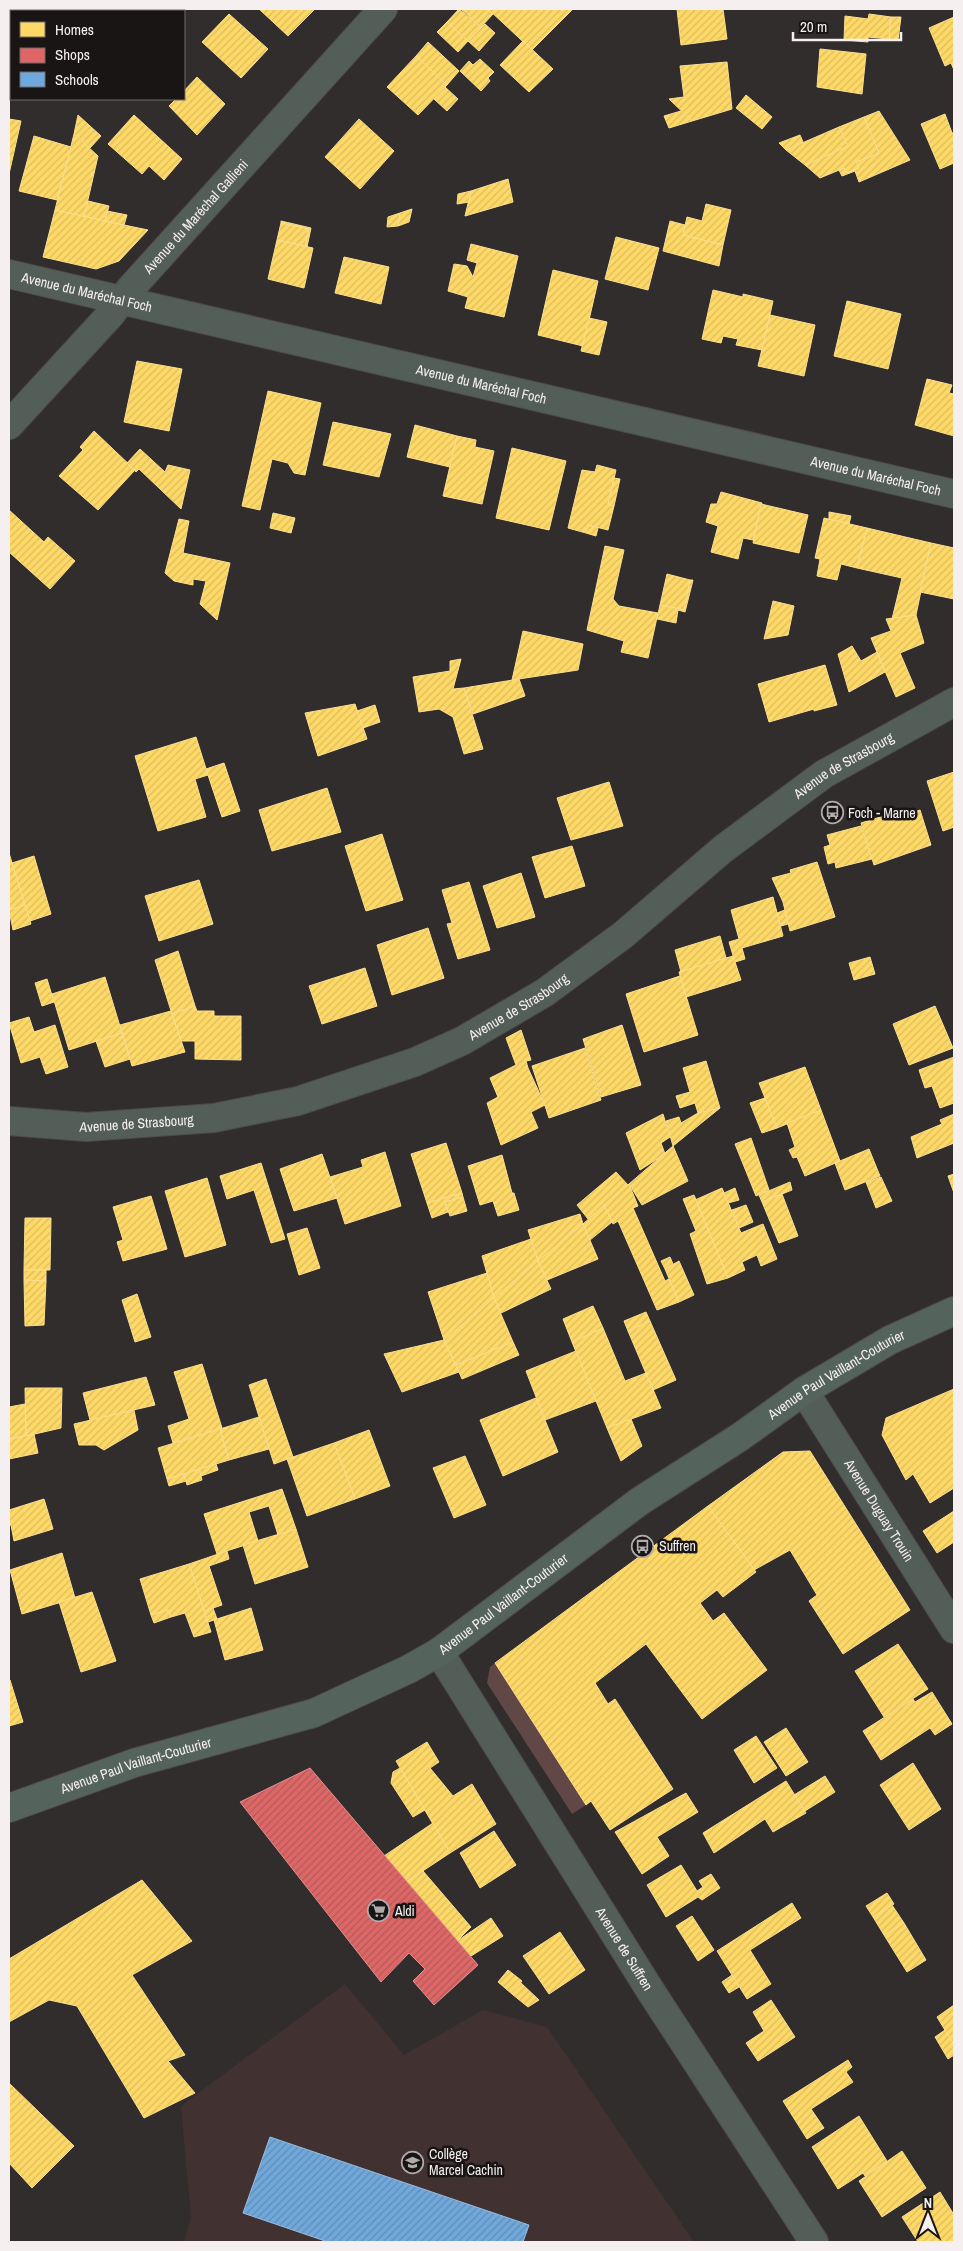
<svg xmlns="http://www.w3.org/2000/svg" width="963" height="2251" viewBox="0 0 963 2251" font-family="'Archivo Narrow',sans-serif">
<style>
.built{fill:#413231}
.garden{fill:#614746}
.homes{fill:url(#homes-hatch);stroke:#fce08f}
.shops{fill:url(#shops-hatch);stroke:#e68f8f}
.schools{fill:url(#schools-hatch);stroke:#97bde2}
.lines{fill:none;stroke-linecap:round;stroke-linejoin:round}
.minor-casing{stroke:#4c4949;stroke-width:30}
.tertiary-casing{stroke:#4c4949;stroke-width:30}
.primary-casing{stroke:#4c4949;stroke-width:30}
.minor{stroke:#545e59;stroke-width:28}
.tertiary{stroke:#545e59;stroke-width:28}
.primary{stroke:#54645d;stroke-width:28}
.labels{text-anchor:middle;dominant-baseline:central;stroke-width:5;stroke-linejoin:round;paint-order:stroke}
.street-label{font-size:14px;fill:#f5efef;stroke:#191515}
.poi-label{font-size:14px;fill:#f5efef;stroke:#191515;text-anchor:start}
</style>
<defs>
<pattern id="homes-hatch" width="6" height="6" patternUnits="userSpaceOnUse" patternTransform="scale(1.25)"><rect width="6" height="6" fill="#ffd966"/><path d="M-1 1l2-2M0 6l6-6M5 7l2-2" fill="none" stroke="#dbbc60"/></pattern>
<pattern id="shops-hatch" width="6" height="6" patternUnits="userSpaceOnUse" patternTransform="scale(1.25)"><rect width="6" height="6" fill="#e06666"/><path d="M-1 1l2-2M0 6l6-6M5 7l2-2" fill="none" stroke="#ac5c5c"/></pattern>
<pattern id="schools-hatch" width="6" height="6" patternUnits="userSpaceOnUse" patternTransform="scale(1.25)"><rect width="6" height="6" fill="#6fa8dc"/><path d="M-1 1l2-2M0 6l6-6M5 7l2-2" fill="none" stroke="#648bb0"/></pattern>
</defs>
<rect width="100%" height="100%" fill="#322d2d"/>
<path class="built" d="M345,1984L404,2055L483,2010L547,2027L694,2242H184L191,2218L181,2106Z"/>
<path class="garden" d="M495,1663L586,1805L572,1814L487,1683L490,1667Z"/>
<g class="homes">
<path d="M9,9H35L36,11H11V43L9,44Z"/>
<path d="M259,9H315L288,36Z"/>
<path d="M459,9L481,27L468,41L447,22Z"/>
<path d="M461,9H488L493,14L481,27Z"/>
<path d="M488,9H571L572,10L532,50Z"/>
<path d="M677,9H723L727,39L681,45Z"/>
<path d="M229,14L268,49L241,78L202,42Z"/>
<path d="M869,14L891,17L889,39L868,37V42L844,40L845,16L868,19Z"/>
<path d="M891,17H901L898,40L889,39Z"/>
<path d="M954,17V70L951,63L945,66L929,28Z"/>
<path d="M447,22L468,41L458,52L437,32Z"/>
<path d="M485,24L495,33L479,51L468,41Z"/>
<path d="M523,41L553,69L529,92L500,65Z"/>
<path d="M428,42L459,71L447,85L416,56Z"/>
<path d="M820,49L866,54L862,94L817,87Z"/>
<path d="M416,56L447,85L418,115L387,87Z"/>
<path d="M480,59L494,72L488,78L490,81L481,91L460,71L469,61L473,65Z"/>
<path d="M727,62L732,109L692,121L669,99L684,97L680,66Z"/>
<path d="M197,77L225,104L197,135L169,106L176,99H184V91Z"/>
<path d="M445,87L458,99L447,111L434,99Z"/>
<path d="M746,95L772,117L762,129L736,108Z"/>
<path d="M681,111L692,121L669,128L664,116Z"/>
<path d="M879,111L910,160L859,182L855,171L842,176L839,170L844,168L846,173L859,168L856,162L879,153L864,117Z"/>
<path d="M945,114L952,133H954V163L940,169L921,124Z"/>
<path d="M78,115L101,136L90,148L74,134Z"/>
<path d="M134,115L182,159L164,180L149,166L142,174L108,144Z"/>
<path d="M864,117L879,153L856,162L859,168L846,173L844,168L820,178L805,165L848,146L839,127Z"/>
<path d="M9,119L21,121L9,174Z"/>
<path d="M359,119L394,151L360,189L325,157Z"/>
<path d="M839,127L848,146L805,165L786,150Z"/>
<path d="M74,134L98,156L84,217L55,210Z"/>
<path d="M800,135L803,142L786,150L779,143Z"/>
<path d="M34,136L71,147L57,200L19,191Z"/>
<path d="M508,179L513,202L465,216L471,191Z"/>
<path d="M471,191L469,202L457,204L458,194Z"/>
<path d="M88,201L109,206L105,221L84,217Z"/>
<path d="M706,204L731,210L723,245L683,235L687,217L702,221Z"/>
<path d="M412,209L409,222L398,226L400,213Z"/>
<path d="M55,210L124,225L148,230L119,261L96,269L43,257Z"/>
<path d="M107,211L127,215L124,225L105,221Z"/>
<path d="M400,213L398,226L387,227L388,217Z"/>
<path d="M281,221L311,228L307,247L305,246L309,229L281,223Z"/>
<path d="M670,221L685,225L683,235L723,245L719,266L663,251Z"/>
<path d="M281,223L309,229L305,246L277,240Z"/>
<path d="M616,237L659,248L648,290L605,279Z"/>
<path d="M277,240L313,248L304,288L268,279Z"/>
<path d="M471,244L518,256L504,317L465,308L468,297L448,291L454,264L467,266L473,277L477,263L467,260Z"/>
<path d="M344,257L389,267L381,304L335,293Z"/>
<path d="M553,270L598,281L583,346L538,335Z"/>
<path d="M713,290L743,297V294L773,301L762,350L736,345L738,339L723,336L721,343L702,339Z"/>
<path d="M847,301L901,314L888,369L834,356Z"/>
<path d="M770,315L815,325L804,376L758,366Z"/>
<path d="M589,318L607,322L599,355L581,351Z"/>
<path d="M137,361L182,369L169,431L124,422Z"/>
<path d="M927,379L952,385L949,393L954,394V436L915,425Z"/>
<path d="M268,391L321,403L305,475L294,473L288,463L272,459L260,510L242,506Z"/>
<path d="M333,422L391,434L379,477L323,465Z"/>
<path d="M415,425L457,436L450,467L407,457Z"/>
<path d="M94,431L135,470L98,510L59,476L83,450L80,447Z"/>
<path d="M457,436L476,440L475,447L494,451L482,504L443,496Z"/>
<path d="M512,448L566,461L549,530L496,518Z"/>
<path d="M140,449L165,472L168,465L190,470L181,509L139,469L136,472L127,463Z"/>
<path d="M597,465L616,470L608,504L614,506L608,530L588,525L586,533L568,528L582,470L595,472Z"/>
<path d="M614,478L620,479L614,506L608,504Z"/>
<path d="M721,492L762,503L753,540L743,538L738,559L711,552L718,526L706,522L711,504H717Z"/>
<path d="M761,504L808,515L799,553L753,543Z"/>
<path d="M9,510L44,542L48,537L75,561L50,589L9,552Z"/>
<path d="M829,512L851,516L849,524L829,519Z"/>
<path d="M273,513L295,518L291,533L270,528Z"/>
<path d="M824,518L867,528L857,568L841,564L837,580L817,576L820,559L815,558Z"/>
<path d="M179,519L189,521L183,553L230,563L217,620L200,604L206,581L193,579V585L174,581L165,573Z"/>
<path d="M588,525L598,528L596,536L586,533Z"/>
<path d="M867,528L931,543L916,615L892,619L902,578L857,568Z"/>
<path d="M931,543L954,548V599L920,592Z"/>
<path d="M605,546L624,550L613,599L619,606L658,613L648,658L621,652L624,641L587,630Z"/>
<path d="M667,574L690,580L684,610L660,605Z"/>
<path d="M690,580H693L685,612L678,610L676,623L657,619L660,605L684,610Z"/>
<path d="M773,601L794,606L788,635L764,639Z"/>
<path d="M916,615L924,643L900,653L915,688L896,697L871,638L891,631L886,619Z"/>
<path d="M523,631L583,644L578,670L512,680Z"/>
<path d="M852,646L861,661L877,652L885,672L849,692L838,654Z"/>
<path d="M461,659L453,689L464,688L483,749L464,754L453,717L439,709L419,712L413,677L450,671V661Z"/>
<path d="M825,665L837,705L814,711V709L769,722L758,684Z"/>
<path d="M519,679L525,696L473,714L464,688Z"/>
<path d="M355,704L367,739L318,756L305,713Z"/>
<path d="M375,705L380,722L363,728L357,711Z"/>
<path d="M196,737L208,775L195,779L206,817L158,831L135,756Z"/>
<path d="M224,763L240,811L222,817L206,769Z"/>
<path d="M954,772V827L943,831L927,781Z"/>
<path d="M609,782L623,826L571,840L557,798Z"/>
<path d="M327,788L341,832L272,851L259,810Z"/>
<path d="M920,810L931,845L874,865L861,823L887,815L889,821Z"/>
<path d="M901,811L902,816L889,821L887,815Z"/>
<path d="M861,826L872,859L836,868L835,862L828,864L824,847L830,845L827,835Z"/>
<path d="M382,834L403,900L366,911L345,846Z"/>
<path d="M572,846L585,886L545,898L532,857Z"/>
<path d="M9,853L25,905L9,910Z"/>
<path d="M34,856L51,914L30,921L12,863Z"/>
<path d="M817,862L835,917L790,931L783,902L772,878L791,873L790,870Z"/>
<path d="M521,873L535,917L497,928L483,886Z"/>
<path d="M199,880L213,924L159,941L145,896Z"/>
<path d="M469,882L490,950L458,959L447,924L452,923L442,890Z"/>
<path d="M773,897L783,936L742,948L745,959L735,962L729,942L739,939L731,910Z"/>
<path d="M25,905L31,924L13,930L9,910Z"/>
<path d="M785,910L788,924L781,926L777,913Z"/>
<path d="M428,928L444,978L392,995L377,945Z"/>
<path d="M720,936L726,958L681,972L675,950Z"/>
<path d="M178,951L195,1006L172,1014L155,960Z"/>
<path d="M733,956L741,980L686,997L679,972Z"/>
<path d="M870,957L875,974L854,980L849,963Z"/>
<path d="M365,968L377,1006L322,1024L309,986Z"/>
<path d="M680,976L698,1035L644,1052L626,994Z"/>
<path d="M105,977L122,1033L69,1050L52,994Z"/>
<path d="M47,979L54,1002L42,1006L35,983Z"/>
<path d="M195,1006L197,1011H214V1016H241V1060L195,1059V1041H181L172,1014Z"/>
<path d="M935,1006L953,1048L909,1065L893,1024Z"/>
<path d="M171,1011L185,1052L132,1066L120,1025Z"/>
<path d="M29,1017L34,1032L55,1025L68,1067L46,1074L40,1057L21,1063L9,1023Z"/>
<path d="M622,1025L641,1085L601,1097L583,1039Z"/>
<path d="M521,1030L531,1060L526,1061L528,1068L545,1105L531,1112L538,1128L501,1145L487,1103L498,1097L490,1078L516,1065L506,1038Z"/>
<path d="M122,1033L130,1059L105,1067L96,1041Z"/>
<path d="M585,1048L601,1100L549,1118L532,1066Z"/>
<path d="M954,1057V1103L940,1108L932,1086L925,1088L919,1070Z"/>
<path d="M706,1061L720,1108L698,1113L695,1103L680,1108L676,1096L690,1092L683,1068Z"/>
<path d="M805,1067L821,1110L777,1128L759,1083Z"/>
<path d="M765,1098L777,1128L762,1133L750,1103Z"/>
<path d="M720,1108L673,1146L666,1121L679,1117L681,1123L698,1113Z"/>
<path d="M821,1110L840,1161L805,1176L797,1157L793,1158L789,1150L795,1147L787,1123Z"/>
<path d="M663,1114L670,1137L661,1143L665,1154L640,1170L626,1133Z"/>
<path d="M954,1114V1143L917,1158L911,1137L942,1124L940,1120Z"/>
<path d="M751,1138L769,1190L756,1196L735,1144Z"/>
<path d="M446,1143L462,1193L427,1203L411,1154Z"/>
<path d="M673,1146L688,1181L642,1205L629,1184Z"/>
<path d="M869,1149L880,1176L845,1190L835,1163Z"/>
<path d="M385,1152L401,1206L345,1224L330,1177L363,1167L361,1160Z"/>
<path d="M322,1154L337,1198L294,1211L280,1169Z"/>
<path d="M502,1155L512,1193H514L519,1210L498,1216L493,1201L480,1205L468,1166Z"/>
<path d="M261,1163L285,1239L271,1243L254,1190L227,1199L220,1176Z"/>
<path d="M616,1172L628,1185L588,1219L577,1205Z"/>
<path d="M954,1174V1193L948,1176Z"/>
<path d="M881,1177L892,1201L876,1208L866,1182Z"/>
<path d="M207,1178L226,1245L185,1257L165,1191Z"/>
<path d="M790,1182L792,1190L762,1202L759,1195Z"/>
<path d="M629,1184L638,1206L633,1208L665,1281L669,1279L679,1302L657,1310L618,1221L613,1224L604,1205Z"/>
<path d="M722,1188L741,1233L763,1224L777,1259L761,1266L757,1255L742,1262L745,1270L728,1278L695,1200Z"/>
<path d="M735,1188L739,1200L728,1203L724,1193Z"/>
<path d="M462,1193L463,1197L445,1202L448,1212L432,1218L427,1203Z"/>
<path d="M782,1194L798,1236L779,1243L762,1202Z"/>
<path d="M694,1195L728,1278L707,1284L690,1234L696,1231L683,1199Z"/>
<path d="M151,1196L167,1249L123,1261L117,1242L123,1240L113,1207Z"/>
<path d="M463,1197L467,1211L450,1216L445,1202Z"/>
<path d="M604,1205L612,1222L590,1240L583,1224Z"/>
<path d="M746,1205L753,1222L739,1228L732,1210Z"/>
<path d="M580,1214L583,1224L538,1261L528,1230Z"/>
<path d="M25,1218H51L50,1270H24Z"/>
<path d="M583,1224L598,1259L547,1280L538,1261Z"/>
<path d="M307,1228L320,1268L299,1275L287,1234Z"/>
<path d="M531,1239L538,1261L494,1298L482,1256Z"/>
<path d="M670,1257L673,1264L665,1269L661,1261Z"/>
<path d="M538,1261L551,1289L501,1313L494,1298Z"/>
<path d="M679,1261L694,1295L679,1302L665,1269Z"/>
<path d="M24,1270H46V1281L24,1280Z"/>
<path d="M487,1273L494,1298L444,1340L428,1292Z"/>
<path d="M24,1280L46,1281L44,1325L25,1326Z"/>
<path d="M137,1294L151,1337L135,1342L122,1300Z"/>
<path d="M494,1298L513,1342L456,1365L444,1340Z"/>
<path d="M593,1306L603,1328L572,1342L563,1319Z"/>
<path d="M646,1312L650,1321L628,1331L624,1321Z"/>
<path d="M650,1321L676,1380L653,1390L628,1331Z"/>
<path d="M603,1328L625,1381L646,1373L661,1408L607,1428L572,1342Z"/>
<path d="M444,1340L459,1372L402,1392L384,1354Z"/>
<path d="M513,1342L519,1355L462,1379L456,1365Z"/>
<path d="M576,1351L596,1401L545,1420L526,1371Z"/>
<path d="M202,1364L222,1428L173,1443L168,1426L189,1419L174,1372Z"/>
<path d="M146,1377L155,1405L90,1420L83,1393Z"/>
<path d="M266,1379L293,1457L274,1464L249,1385Z"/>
<path d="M25,1388H62L61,1428L26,1436Z"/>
<path d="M954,1389V1488L930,1503L913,1474L906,1480L882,1435L886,1418Z"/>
<path d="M536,1398L558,1452L503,1476L480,1420Z"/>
<path d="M25,1404L26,1436L9,1439V1407Z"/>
<path d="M134,1410L138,1430L104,1450L96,1445H79L74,1424Z"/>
<path d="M259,1417L269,1449L229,1460L220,1429Z"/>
<path d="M631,1419L642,1446L621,1461L607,1428Z"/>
<path d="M220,1429L229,1460L167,1479L158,1448Z"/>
<path d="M369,1430L390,1486L355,1499L334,1443Z"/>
<path d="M34,1434L38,1453L9,1459V1439Z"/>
<path d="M334,1443L355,1499L307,1516L287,1459Z"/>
<path d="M810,1451L910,1610L843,1654L809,1601L817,1595L790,1550L754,1570L708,1506L783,1452Z"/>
<path d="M465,1456L486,1505L454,1518L433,1468Z"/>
<path d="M216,1464L218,1470L201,1476L199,1469Z"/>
<path d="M199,1469L202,1480L187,1485L184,1474Z"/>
<path d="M184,1474L186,1481L169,1486L167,1479Z"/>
<path d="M282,1489L296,1529L278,1535L269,1506L249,1512L258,1541L217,1554L204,1514Z"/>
<path d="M44,1499L53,1529L14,1541L11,1525H9V1510Z"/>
<path d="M708,1506L756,1572L723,1597L717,1590L700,1603L713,1621L724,1613L767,1670L702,1719L646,1644L595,1683L608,1704L615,1699L673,1789L610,1830L591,1801L586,1805L495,1663Z"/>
<path d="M954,1511V1542L937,1553L923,1531Z"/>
<path d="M296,1529L308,1567L255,1584L243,1545Z"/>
<path d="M227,1551L229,1559L209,1566L222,1605L204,1611L189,1564Z"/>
<path d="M62,1553L75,1598L22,1614L10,1570Z"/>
<path d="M189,1564L211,1632L194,1637L185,1613L171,1617L168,1610L151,1615L140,1579Z"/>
<path d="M92,1592L116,1661L81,1672L59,1602Z"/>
<path d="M213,1608L217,1619L208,1622L204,1611Z"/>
<path d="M251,1608L263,1650L225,1660L214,1620Z"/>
<path d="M168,1610L171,1617L154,1623L151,1615Z"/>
<path d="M898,1644L928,1689L884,1717L855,1671Z"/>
<path d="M9,1680H10L23,1722L9,1726Z"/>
<path d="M932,1692L952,1724L935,1735L930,1728L881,1760L863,1731L913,1699L915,1702Z"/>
<path d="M786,1728L808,1762L786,1776L764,1742Z"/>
<path d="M756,1736L777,1768L754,1783L734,1750Z"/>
<path d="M427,1742L439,1762L430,1768L453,1796L472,1784L496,1824L450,1853L396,1761Z"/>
<path d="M913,1763L941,1809L909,1830L880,1785Z"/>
<path d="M400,1768L425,1810L413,1817L391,1783L393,1772Z"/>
<path d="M825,1776L835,1792L805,1811L794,1795Z"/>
<path d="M786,1781L806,1813L773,1832L765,1819L714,1853L703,1833Z"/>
<path d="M686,1793L698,1812L657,1837L669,1856L642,1874L615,1832Z"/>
<path d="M433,1823L450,1853L406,1882L384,1856Z"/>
<path d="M494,1831L516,1865L480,1888L460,1853Z"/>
<path d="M681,1865L697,1891L703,1887L699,1881L711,1874L720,1888L702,1900L698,1897L666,1917L647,1885Z"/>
<path d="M423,1871L471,1927L457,1941L406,1882Z"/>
<path d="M142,1880L192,1941L132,1975L185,2055L168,2061L195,2093L144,2118L77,2006L49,2000L9,2022V1959Z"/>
<path d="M887,1893L894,1904L873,1917L866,1906Z"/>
<path d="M792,1903L801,1918L750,1950L771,1984L747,1999L717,1951Z"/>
<path d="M892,1905L904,1923L884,1935L873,1917Z"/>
<path d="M692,1916L714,1950L698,1961L676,1926Z"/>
<path d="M491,1918L503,1936L471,1956L457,1941Z"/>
<path d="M904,1923L926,1960L907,1972L884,1935Z"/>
<path d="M560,1932L585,1970L549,1994L523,1956Z"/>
<path d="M508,1970L522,1981L512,1994L498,1982Z"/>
<path d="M732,1975L739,1987L729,1993L722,1982Z"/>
<path d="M521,1983L539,2000L528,2007L512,1994Z"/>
<path d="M771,2000L795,2037L758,2061L746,2043L764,2031L753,2012Z"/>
<path d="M954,2005V2045L937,2017Z"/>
<path d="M945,2030L954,2045V2055L948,2059L935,2037Z"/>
<path d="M848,2060L852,2067L846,2072L853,2082L811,2109L824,2128L807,2139L783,2101Z"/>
<path d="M9,2083L74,2146L32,2188L9,2163Z"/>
<path d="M859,2116L887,2161L865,2176L863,2173L838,2189L812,2147Z"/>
<path d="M902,2151L926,2188L882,2217L859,2181Z"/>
<path d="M940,2192L954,2215V2242H918L902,2217Z"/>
</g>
<path class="shops" d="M310,1768L478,1965L434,2005L413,1981L425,1969L409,1953L381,1982L240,1802Z"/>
<path class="schools" d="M270,2137L529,2225L523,2242H328L243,2213Z"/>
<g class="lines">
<defs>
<g id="minor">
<path id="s1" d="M9,425L111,314L131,288L383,9"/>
<path id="s2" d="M804,1391L954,1629"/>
<path id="s3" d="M439,1652L650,1990L814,2242"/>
</g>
<g id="tertiary">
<path id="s4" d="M9,274L954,494"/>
<path id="s5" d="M9,1121L86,1127L214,1118L298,1101L415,1062L462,1041L544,993L623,935L723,849L824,774L954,702"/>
</g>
<g id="primary">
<path id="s6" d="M9,1808L134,1763L314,1713L409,1669L439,1652L640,1501L740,1437L804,1391L890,1340L954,1311"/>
</g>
</defs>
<use href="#minor" class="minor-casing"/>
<use href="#tertiary" class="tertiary-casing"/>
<use href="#primary" class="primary-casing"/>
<use href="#minor" class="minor"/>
<use href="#tertiary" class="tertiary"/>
<use href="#primary" class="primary"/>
</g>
<defs>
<symbol id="bus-ring" viewBox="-11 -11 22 22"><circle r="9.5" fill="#191515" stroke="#b1abab" stroke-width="1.5"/><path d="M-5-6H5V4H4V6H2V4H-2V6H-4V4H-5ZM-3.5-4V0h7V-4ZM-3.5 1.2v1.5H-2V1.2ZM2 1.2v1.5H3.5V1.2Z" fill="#b1abab"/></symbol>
<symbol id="supermarket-ring" viewBox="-11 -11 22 22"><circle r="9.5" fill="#191515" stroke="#b1abab" stroke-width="1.5"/><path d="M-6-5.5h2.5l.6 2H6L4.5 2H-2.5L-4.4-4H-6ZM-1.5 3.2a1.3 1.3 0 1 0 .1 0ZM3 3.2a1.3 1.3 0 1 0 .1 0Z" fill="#b1abab"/></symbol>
<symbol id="school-ring" viewBox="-11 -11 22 22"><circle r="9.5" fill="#191515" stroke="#b1abab" stroke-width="1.5"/><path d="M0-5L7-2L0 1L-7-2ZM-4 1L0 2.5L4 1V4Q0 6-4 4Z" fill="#b1abab"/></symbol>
</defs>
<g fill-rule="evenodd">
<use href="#bus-ring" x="820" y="800" width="25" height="25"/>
<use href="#bus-ring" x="630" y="1534" width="25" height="25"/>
<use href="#supermarket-ring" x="366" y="1898" width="25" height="25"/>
<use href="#school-ring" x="400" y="2150" width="25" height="25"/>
</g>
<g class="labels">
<g class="street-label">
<text stroke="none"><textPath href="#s1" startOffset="280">Avenue du Maréchal Gallieni</textPath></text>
<text stroke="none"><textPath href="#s4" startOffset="80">Avenue du Maréchal Foch</textPath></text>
<text stroke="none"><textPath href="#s4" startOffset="485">Avenue du Maréchal Foch</textPath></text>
<text stroke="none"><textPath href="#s4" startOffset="890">Avenue du Maréchal Foch</textPath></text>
<text stroke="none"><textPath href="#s5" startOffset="938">Avenue de Strasbourg</textPath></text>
<text stroke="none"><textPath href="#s5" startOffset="532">Avenue de Strasbourg</textPath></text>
<text stroke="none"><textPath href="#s5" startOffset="128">Avenue de Strasbourg</textPath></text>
<text stroke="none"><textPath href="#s6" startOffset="944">Avenue Paul Vaillant-Couturier</textPath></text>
<text stroke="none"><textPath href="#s2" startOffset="141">Avenue Duguay Trouin</textPath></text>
<text stroke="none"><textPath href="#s6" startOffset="539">Avenue Paul Vaillant-Couturier</textPath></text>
<text stroke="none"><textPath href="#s6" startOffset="134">Avenue Paul Vaillant-Couturier</textPath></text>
<text stroke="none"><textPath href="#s3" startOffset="350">Avenue de Suffren</textPath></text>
</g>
<g class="poi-label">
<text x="848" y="813">Foch - Marne</text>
<text x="659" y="1546">Suffren</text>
<text x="395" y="1911">Aldi</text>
<text x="429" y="2154">Collège<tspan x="429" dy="16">Marcel Cachin</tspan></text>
</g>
</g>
<rect width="963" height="2251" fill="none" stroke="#f5efef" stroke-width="20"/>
<rect x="10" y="10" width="175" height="90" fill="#191515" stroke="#716c6c"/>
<rect x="20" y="22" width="25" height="15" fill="#ffd966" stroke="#716c6c"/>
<text x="55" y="35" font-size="15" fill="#f5efef">Homes</text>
<rect x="20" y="48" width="25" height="15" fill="#e06666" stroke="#716c6c"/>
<text x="55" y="60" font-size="15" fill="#f5efef">Shops</text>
<rect x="20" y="72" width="25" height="15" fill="#6fa8dc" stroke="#716c6c"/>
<text x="55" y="85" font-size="15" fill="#f5efef">Schools</text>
<g transform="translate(928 2216)" stroke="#191515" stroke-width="4" paint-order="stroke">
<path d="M0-4L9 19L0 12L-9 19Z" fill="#f5efef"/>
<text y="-8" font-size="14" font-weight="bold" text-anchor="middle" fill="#f5efef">N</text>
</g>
<path d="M793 32v8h108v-8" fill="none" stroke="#f5efef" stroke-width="2.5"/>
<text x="800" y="32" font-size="15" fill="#f5efef" stroke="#191515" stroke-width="4" paint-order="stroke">20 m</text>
</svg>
